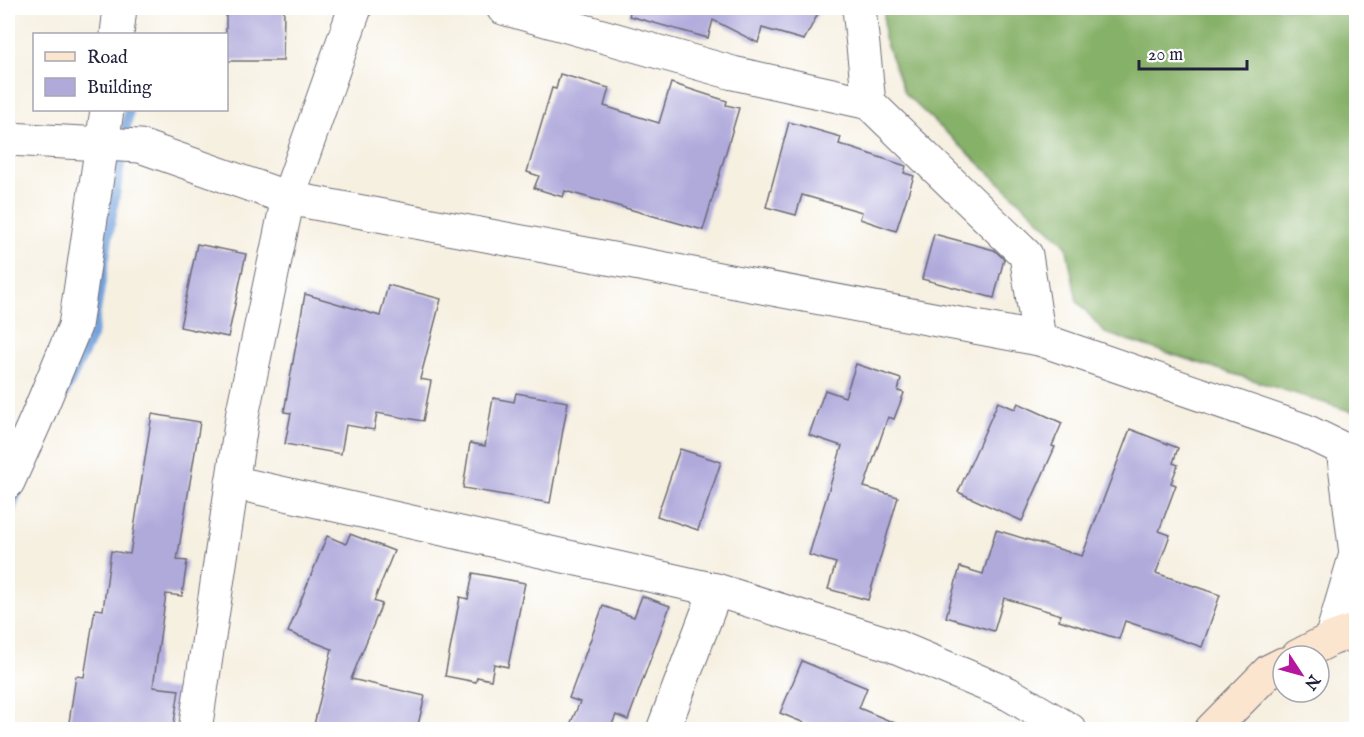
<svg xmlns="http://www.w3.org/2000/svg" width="1364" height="737" viewBox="0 0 1364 737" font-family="'IM FELL English',serif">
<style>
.forest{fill:#86b168;stroke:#546a52;stroke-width:1.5}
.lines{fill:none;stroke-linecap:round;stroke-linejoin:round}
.stream{stroke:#73a2dc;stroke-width:10}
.building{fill:#b0aadb}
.street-casing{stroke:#6c6a75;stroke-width:35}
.secondary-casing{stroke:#6c6a75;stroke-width:35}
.street{stroke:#fff;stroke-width:33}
.secondary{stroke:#fce5cf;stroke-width:33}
</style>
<rect width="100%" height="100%" fill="#fff"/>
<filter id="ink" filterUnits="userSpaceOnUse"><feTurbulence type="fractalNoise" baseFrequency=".0167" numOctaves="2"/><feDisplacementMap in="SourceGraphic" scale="12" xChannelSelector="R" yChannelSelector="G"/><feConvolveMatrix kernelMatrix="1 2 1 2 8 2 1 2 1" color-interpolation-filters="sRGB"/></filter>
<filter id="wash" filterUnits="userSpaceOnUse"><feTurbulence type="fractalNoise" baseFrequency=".008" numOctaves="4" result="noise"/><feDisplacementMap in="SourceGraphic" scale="24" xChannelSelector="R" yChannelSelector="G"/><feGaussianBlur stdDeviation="1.35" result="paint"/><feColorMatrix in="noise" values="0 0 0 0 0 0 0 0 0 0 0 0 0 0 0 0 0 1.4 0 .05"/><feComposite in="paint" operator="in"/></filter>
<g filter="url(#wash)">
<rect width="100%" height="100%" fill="#f6f0e1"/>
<path class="forest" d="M884,8H1356V413L1105,333L1077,301L1066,245L905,94L884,38Z"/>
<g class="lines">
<g class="stream">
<path d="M64,394L92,336L129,110"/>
<path d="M8,518L20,483"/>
</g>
</g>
<g id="blocks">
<g class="building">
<path d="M226,8H284L283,61H226Z"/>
<path d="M631,8H821L804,40L762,28L758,43L713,20L708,38L629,16Z"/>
<path d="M560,74L609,88L604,106L659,123L671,83L727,101L726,105L739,108L703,230L565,191L563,197L534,188L539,176L527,172L552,88L556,89Z"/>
<path d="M789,122L841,137L839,144L906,166L904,173L914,176L896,231L860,219L862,212L802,195L796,215L766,207Z"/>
<path d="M934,234L994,250L1004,259L994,298L922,279Z"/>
<path d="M197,244L246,254L228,337L180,327Z"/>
<path d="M388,285L441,299L420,379L431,381L423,421L377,413L374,430L346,425L341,454L285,444L291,413L284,412L305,294L380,316Z"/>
<path d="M856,364L901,379L898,391L904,393L894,419L888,417L864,487L898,497L868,600L828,589L836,563L809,555L842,446L809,435L825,390L845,397Z"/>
<path d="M516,393L568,402L550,503L463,488L470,443L485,446L493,398L514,402Z"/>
<path d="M998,402L1015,409L1018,403L1062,423L1052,446L1055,447L1022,521L958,492Z"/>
<path d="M152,414L200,422L177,560L187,561L182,596L166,594L153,687L179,690L173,729H68L76,676L84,677L95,609L103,610L111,551L130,554Z"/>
<path d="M1130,429L1178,448L1173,463L1178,465L1171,483L1176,485L1159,531L1170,535L1156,573L1220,595L1202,647L1125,621L1119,639L1059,620L1061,615L1004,598L994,631L946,617L960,567L983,574L996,530L1082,556Z"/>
<path d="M680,449L721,462L698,530L657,516Z"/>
<path d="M350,534L394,551L374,601L382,604L351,679L425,696L417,729H313L332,649L288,632L327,536L346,544Z"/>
<path d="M473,573L525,583L508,667L494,664L491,680L477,677L476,682L445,676L460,597L468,599Z"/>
<path d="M642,596L670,606L628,720L616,715L610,729H568L580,702L569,698L603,606L634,617Z"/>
<path d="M802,661L867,688L859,708L909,729H819L780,713Z"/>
</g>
</g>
</g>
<g filter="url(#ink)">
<use href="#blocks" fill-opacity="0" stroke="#6c6a75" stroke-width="1.5"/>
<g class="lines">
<defs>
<g id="street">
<path d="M503,8L733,73L869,103"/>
<path d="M859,8L869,103L1026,255L1039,339"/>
<path d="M117,34L120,8"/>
<path d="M8,139L140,146L288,198L1039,339L1304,430L1343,449L1356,461"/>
<path d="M8,482L35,422L75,326L107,110"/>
<path d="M232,482L716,590L892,645L1009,694L1070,730"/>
<path d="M1331,639L1356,554L1343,449"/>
<path d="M195,730L243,411L288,198L355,8"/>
<path d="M663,730L716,590"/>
</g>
<g id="secondary">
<path d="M1298,656L1331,639L1356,630"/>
<path d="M1211,730L1269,671L1283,664"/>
</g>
</defs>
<use href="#street" class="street-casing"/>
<use href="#secondary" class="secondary-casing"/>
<use href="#street" class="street"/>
<use href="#secondary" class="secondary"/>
</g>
</g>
<rect width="1364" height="737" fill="none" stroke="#fff" stroke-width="30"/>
<rect x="33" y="33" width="195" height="78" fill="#ffffff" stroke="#a7a7b1" stroke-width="1.5"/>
<rect x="45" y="52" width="30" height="9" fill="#fce5cf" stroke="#a7a7b1" stroke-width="1.5"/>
<text x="87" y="63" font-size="18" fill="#22223b">Road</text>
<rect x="45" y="78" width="30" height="18" fill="#b0aadb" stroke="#a7a7b1" stroke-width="1.5"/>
<text x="87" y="93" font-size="18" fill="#22223b">Building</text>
<g transform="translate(1301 674) rotate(126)"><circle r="28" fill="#ffffff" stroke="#a7a7b1" stroke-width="1.5"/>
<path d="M0-4.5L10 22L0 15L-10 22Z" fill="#b5179e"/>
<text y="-9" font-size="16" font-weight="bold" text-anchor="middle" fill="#22223b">N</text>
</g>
<path d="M1139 60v9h108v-9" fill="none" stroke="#22223b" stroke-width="3"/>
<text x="1148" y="60" font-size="18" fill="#22223b" stroke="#ffffff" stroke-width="4.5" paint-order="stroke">20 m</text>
</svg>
